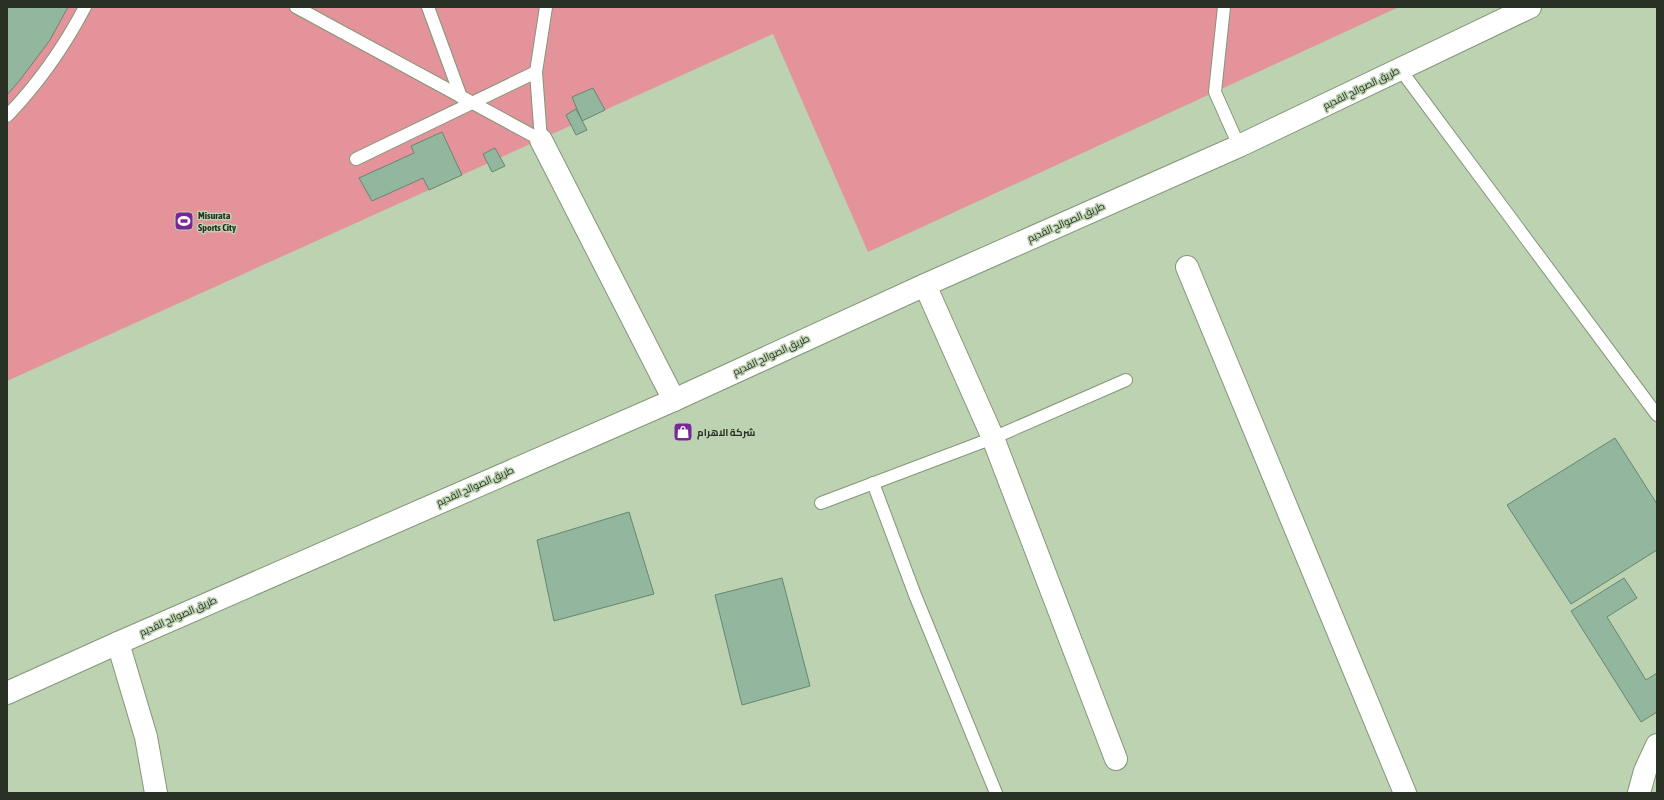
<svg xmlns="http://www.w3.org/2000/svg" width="1664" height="800" viewBox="0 0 1664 800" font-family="'Asap Condensed',Cairo,sans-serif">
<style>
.green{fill:#e39399}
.building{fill:#92b69e;stroke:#658770}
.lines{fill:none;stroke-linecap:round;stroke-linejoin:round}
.service-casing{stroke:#829778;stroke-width:14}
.minor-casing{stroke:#829778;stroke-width:24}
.secondary-casing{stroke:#829778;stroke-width:24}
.service{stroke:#fff;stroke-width:12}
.minor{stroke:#fff;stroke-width:22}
.secondary{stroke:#fff;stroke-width:22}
.labels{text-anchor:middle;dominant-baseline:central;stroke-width:3;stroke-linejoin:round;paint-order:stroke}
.street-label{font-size:10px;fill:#283124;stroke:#bcd2b1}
.poi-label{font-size:10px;font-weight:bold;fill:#283124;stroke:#bcd2b1;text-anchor:start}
</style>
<rect width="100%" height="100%" fill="#bcd2b1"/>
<path class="green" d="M7,7H1399L868,252L773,34L7,381Z"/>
<g class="building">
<path d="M7,7H68L50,40L20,80L7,95Z"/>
<path d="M593,88L605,110L582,121L572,97Z"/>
<path d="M576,109L587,130L576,135L566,115Z"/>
<path d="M442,132L462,175L429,190L423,178L372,201L359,178L414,153L411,146Z"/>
<path d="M495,148L505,166L492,172L483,154Z"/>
<path d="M1615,438L1657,504V550L1571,604L1507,505Z"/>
<path d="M629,512L654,594L554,621L537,540Z"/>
<path d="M782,578L810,686L742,705L715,595Z"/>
<path d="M1624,578L1637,598L1607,617L1646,680L1657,673V712L1641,722L1571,611Z"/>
</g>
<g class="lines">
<defs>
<g id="service">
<path d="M296,7L541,140"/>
<path d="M428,7L461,97"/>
<path d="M1224,7L1215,92L1239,146"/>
<path d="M1400,69L1657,415"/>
<path d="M7,116C39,83 64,47 85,7"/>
<path d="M541,140L536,72L546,7"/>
<path d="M356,159L536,72"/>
<path d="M873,483L915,595L996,793"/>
<path d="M821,503L993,438L1126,380"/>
</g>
<g id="minor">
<path d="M541,140L674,400"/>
<path d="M1187,267L1405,793"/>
<path d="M925,285L993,438L1116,759"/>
<path d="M118,643L146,737L156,793"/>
<path d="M1639,793L1645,771L1657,745"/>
</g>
<path id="secondary" d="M7,693L118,643L674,400L925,285L1239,146L1530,7"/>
</defs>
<use href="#service" class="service-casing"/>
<use href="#minor" class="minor-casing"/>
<use href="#secondary" class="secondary-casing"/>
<use href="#service" class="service"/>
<use href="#minor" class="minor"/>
<use href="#secondary" class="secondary"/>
</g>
<defs>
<symbol id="stadium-square" viewBox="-11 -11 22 22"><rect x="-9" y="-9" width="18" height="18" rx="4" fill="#792797" stroke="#bcd2b1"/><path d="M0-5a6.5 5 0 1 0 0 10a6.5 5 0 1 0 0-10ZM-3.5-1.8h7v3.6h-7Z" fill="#fff"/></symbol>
<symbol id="shop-square" viewBox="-11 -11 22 22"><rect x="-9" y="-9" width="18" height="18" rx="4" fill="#792797" stroke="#bcd2b1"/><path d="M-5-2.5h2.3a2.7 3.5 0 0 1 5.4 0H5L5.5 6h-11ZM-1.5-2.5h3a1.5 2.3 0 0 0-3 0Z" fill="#fff"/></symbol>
</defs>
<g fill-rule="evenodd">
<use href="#stadium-square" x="173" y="210" width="22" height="22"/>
<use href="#shop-square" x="672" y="421" width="22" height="22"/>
</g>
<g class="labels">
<g class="street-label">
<text transform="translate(1361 88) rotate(-26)">طريق الصوالح القديم</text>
<text transform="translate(1066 222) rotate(-24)">طريق الصوالح القديم</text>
<text transform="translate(771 355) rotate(-25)">طريق الصوالح القديم</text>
<text transform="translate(475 486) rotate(-24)">طريق الصوالح القديم</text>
<text transform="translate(178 616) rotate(-24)">طريق الصوالح القديم</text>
</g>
<g class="poi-label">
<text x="198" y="215">Misurata<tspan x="198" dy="12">Sports City</tspan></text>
<text x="697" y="432">شركة الاهرام</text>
</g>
</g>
<rect width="1664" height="800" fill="none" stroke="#283124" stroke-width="16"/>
</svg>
